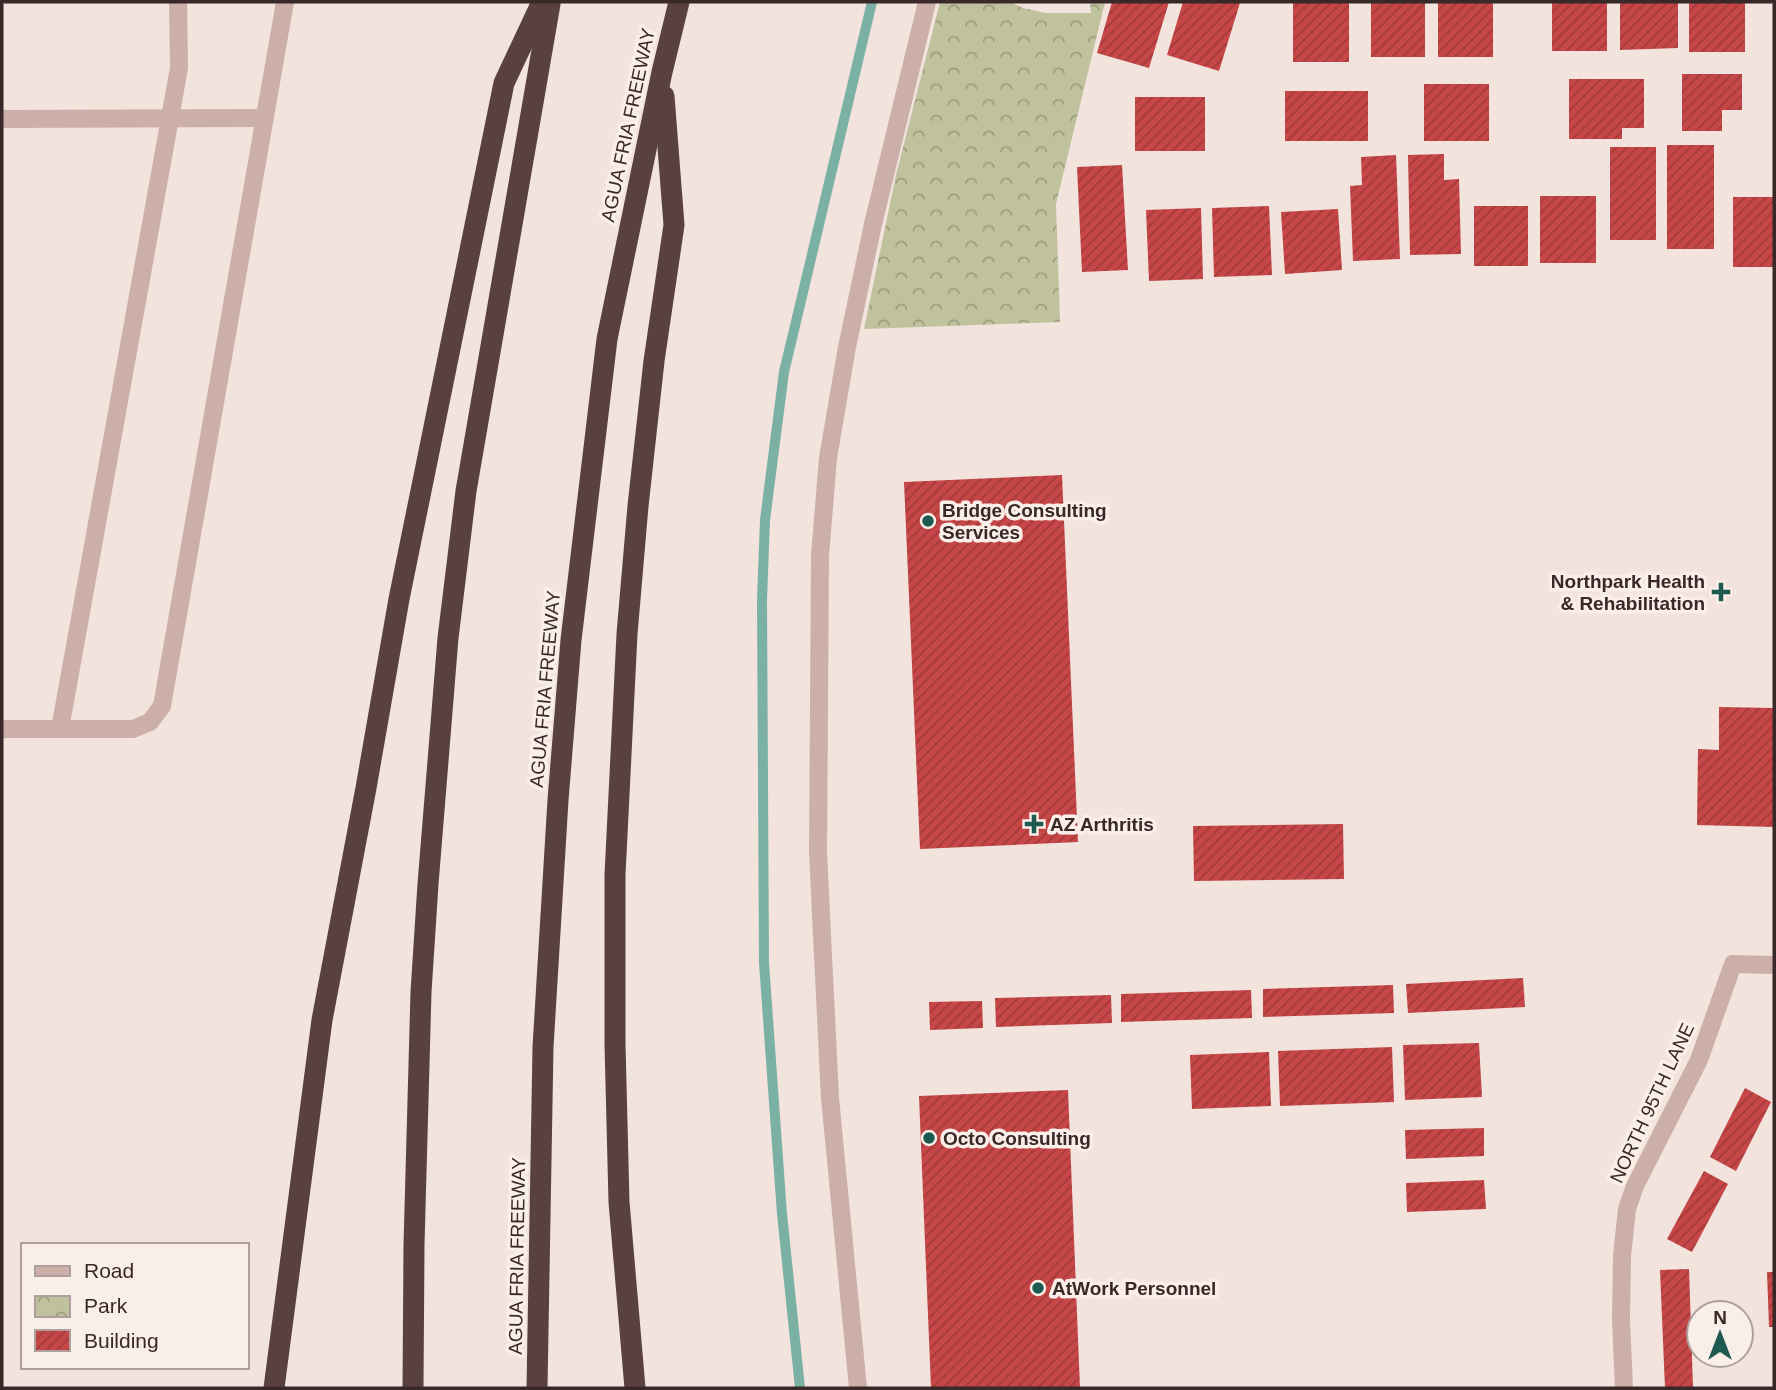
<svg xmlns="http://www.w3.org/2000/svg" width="1776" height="1390" viewBox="0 0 1776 1390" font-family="Helvetica,sans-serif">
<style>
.park{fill:url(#park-crowns)}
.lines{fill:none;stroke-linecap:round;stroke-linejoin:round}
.stream{stroke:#7bb0a5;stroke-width:10}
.building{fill:url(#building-hatch)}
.service{stroke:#cbafa8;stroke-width:18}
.minor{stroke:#cbafa8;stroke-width:18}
.motorway{stroke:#59413f;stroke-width:21}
.poi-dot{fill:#1d5a4f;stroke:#faeee9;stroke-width:2.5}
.labels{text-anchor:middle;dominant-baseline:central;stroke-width:7;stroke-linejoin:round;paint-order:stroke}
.street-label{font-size:19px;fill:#382928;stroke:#faeee9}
.poi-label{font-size:19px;font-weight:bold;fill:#382928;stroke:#faeee9;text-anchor:start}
</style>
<defs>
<pattern id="park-crowns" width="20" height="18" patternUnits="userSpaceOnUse" patternTransform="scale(1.75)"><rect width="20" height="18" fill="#bfc29c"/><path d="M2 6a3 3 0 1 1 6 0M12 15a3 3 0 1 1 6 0" fill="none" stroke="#9c9e7f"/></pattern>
<pattern id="building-hatch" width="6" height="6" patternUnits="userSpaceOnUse" patternTransform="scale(1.75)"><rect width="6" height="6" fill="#c74647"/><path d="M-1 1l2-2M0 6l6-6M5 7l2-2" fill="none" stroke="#a33a3b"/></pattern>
</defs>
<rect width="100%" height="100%" fill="#f2e3dd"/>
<path class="park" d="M940,2H1010L1023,8L1046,13H1091L1090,2H1105L1056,204L1060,322L864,329L896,175Z"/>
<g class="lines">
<path class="stream" d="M800,1388L782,1214L764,963L762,600L765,520L784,372L872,2"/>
</g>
<g class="building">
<path d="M1112,2H1169L1149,68L1097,53Z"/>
<path d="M1183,2H1235L1240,3L1219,71L1167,55Z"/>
<rect x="1293" y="2" width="56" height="60"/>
<rect x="1371" y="2" width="54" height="55"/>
<rect x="1438" y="2" width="55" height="55"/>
<rect x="1552" y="2" width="55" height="49"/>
<path d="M1620,2H1678V48L1620,50Z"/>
<rect x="1689" y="3" width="56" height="49"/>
<path d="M1682,74H1742V110H1722V131H1682Z"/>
<path d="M1569,79H1644V128H1622V139H1569Z"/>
<rect x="1424" y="84" width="65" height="57"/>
<rect x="1285" y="91" width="83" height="50"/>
<rect x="1135" y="97" width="70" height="54"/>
<rect x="1667" y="145" width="47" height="104"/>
<rect x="1610" y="147" width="46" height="93"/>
<path d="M1444,154V180L1459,179L1461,254L1410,255L1408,155Z"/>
<path d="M1396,155L1400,259L1353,261L1350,186L1362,185L1361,157Z"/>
<path d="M1122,165L1128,270L1082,272L1077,167Z"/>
<rect x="1540" y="196" width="56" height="67"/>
<rect x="1733" y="197" width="41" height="70"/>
<path d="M1269,206L1272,275L1214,277L1212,208Z"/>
<rect x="1474" y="206" width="54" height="60"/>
<path d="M1201,208L1203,279L1149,281L1146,210Z"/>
<path d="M1338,209L1342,270L1285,274L1281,212Z"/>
<path d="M1062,475L1078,842L920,849L904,482Z"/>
<path d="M1719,707L1774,708V827L1697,825L1698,749L1719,750Z"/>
<path d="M1343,824L1344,879L1194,881L1193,826Z"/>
<path d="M1523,978L1525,1007L1408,1013L1406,984Z"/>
<path d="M1393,985L1394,1013L1263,1017V989Z"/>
<path d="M1251,990L1252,1018L1121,1022V994Z"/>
<path d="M1111,995L1112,1023L996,1027L995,998Z"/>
<path d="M982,1001L983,1028L930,1030L929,1002Z"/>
<path d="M1479,1043L1482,1097L1405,1100L1403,1045Z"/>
<path d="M1392,1047L1394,1102L1280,1106L1278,1051Z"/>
<path d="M1269,1052L1271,1106L1192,1109L1190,1055Z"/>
<path d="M1745,1088L1771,1102L1736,1171L1710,1157Z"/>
<path d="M1068,1090L1080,1388H931L919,1096Z"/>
<path d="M1484,1128V1156L1406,1159L1405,1130Z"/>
<path d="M1704,1171L1728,1184L1692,1252L1667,1239Z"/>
<path d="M1484,1180L1486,1209L1407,1212L1406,1183Z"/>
<path d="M1689,1269L1693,1388H1665L1660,1270Z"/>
<path d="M1767,1272H1774V1327H1769Z"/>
</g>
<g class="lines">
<g class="service">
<path d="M2,119L265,118"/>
<path d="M2,729H133L150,722L162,706L285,2"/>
<path d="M60,729L179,68L178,2"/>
<path d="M858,1388L830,1098L818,853L820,556L828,458L847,347L873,224L927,2"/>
</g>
<path class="minor" d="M1624,1388L1621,1320L1622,1256L1627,1209L1635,1186L1699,1060L1733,964L1774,965"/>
<g class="motorway">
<path d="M274,1388L322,1020L366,788L399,599L504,83L542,2"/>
<path d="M413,1388L414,1245L421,992L428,884L448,638L466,491L550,4"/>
<path d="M537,1388L543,1047L558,800L571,640L607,339L662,72L679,2"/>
<path d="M635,1388L619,1202L615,1044V875L627,634L638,506L654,361L674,225L664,96"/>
</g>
</g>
<g class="poi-dot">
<circle cx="928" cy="521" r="7"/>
<path d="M1717.5 581.5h7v7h7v7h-7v7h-7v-7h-7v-7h7z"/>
<path d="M1030.5 813.5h7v7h7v7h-7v7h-7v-7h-7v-7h7z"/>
<circle cx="929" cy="1138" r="7"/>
<circle cx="1038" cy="1288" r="7"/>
</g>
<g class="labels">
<g class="street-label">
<text transform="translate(628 125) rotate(-78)">AGUA FRIA FREEWAY</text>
<text transform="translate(545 689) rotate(-85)">AGUA FRIA FREEWAY</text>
<text transform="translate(1652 1103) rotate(-65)">NORTH 95TH LANE</text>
<text transform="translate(517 1256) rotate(-89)">AGUA FRIA FREEWAY</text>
</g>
<g class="poi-label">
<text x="942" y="510">Bridge Consulting<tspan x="942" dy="22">Services</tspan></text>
<text x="1705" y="581" text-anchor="end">Northpark Health<tspan x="1705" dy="22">&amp; Rehabilitation</tspan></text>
<text x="1050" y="824">AZ Arthritis</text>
<text x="943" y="1138">Octo Consulting</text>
<text x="1052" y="1288">AtWork Personnel</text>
</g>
</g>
<rect width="1776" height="1390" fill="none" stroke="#382928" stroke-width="7"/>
<rect x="21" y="1243" width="228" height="126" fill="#faeee9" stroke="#ac9f9c" stroke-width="2"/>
<rect x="35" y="1266" width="35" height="10" fill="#cbafa8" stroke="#ac9f9c" stroke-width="2"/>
<text x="84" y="1278" font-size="21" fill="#382928">Road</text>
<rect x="35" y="1296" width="35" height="21" fill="url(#park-crowns)" stroke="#ac9f9c" stroke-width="2"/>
<text x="84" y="1313" font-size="21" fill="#382928">Park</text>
<rect x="35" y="1330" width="35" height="21" fill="url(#building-hatch)" stroke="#ac9f9c" stroke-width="2"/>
<text x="84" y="1348" font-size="21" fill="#382928">Building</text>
<g transform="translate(1720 1334)"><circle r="33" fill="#faeee9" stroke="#ac9f9c" stroke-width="2"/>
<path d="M0-5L12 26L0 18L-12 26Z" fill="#1d5a4f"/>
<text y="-10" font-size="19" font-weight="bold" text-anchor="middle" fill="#382928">N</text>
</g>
</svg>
